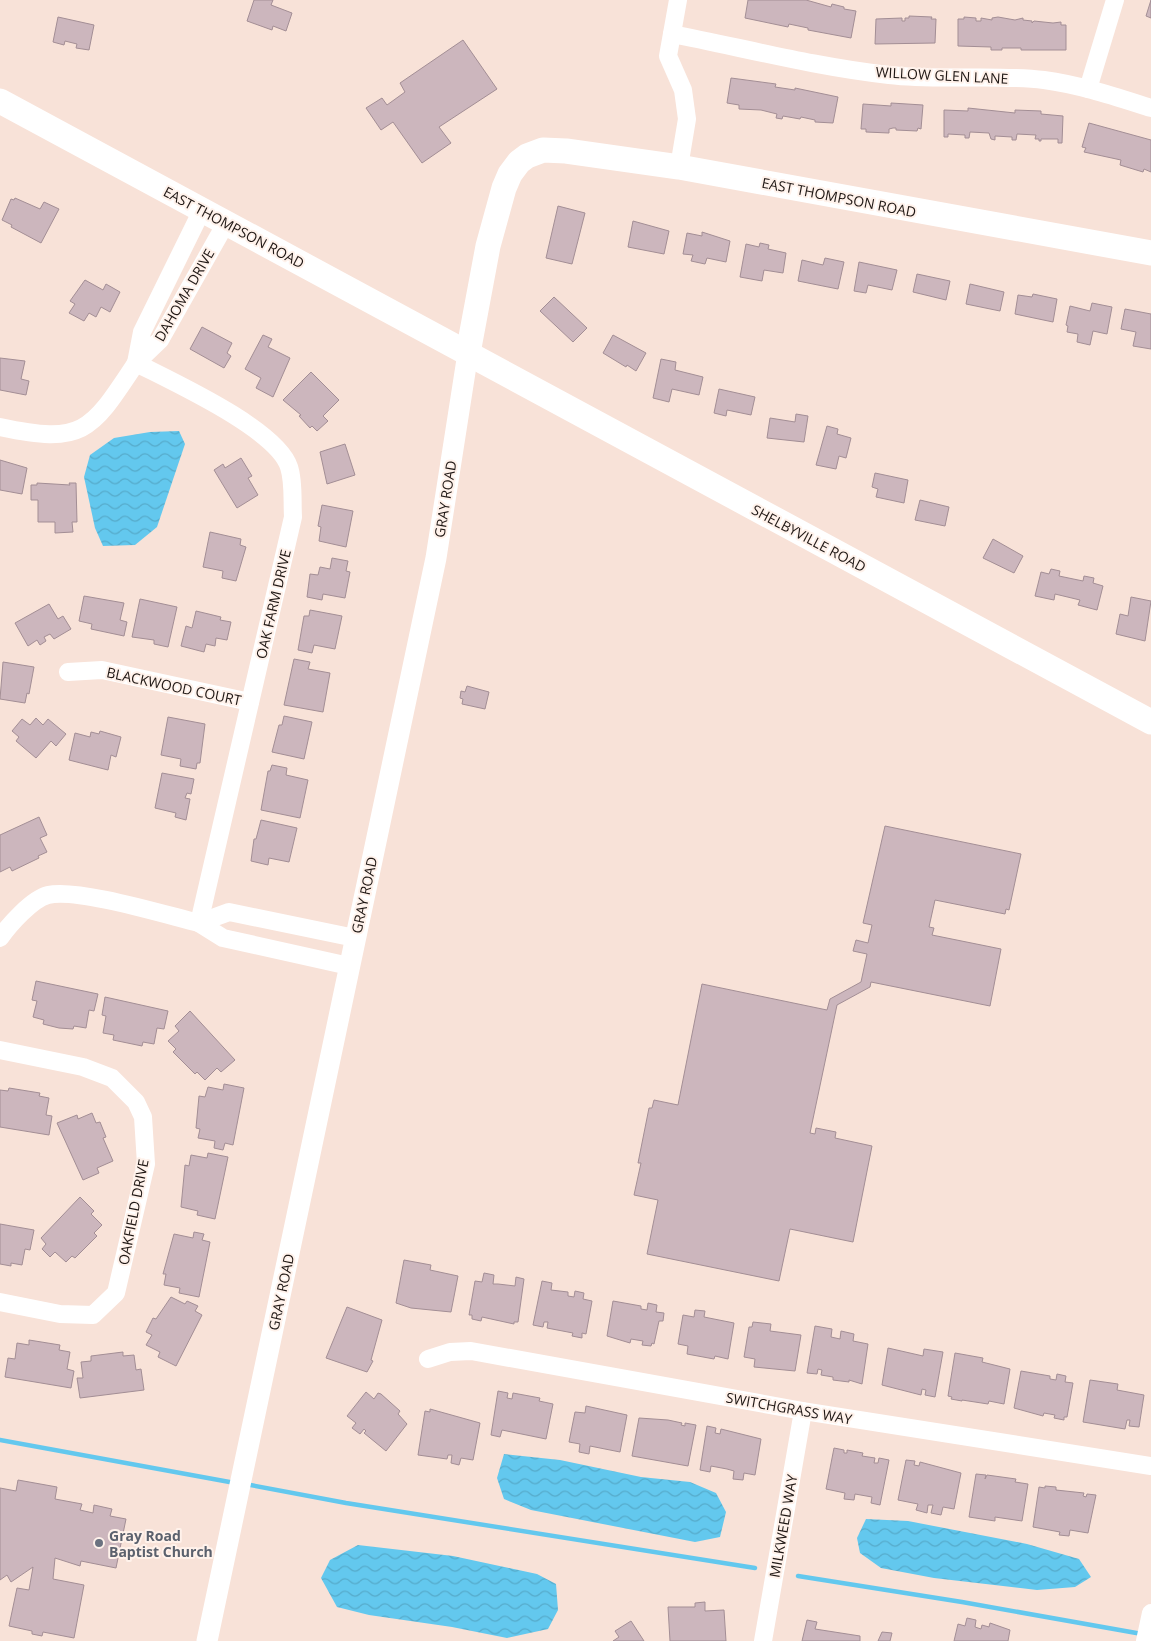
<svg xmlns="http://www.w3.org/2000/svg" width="1151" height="1641" viewBox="0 0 1151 1641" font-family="'Open Sans',sans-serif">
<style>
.water{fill:url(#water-waves)}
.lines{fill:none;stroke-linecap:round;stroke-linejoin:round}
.stream{stroke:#63c8ee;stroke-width:4.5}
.building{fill:#ccb6bd;stroke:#a38e95}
.minor{stroke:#fff;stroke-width:18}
.tertiary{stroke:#fff;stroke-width:21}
.secondary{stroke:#fff;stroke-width:25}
.worship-dot{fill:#6b7280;stroke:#fff2eb;stroke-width:2}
.labels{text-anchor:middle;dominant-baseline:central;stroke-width:4;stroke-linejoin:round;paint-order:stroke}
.street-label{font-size:14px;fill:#1f1714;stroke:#fff2eb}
.worship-label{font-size:14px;font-weight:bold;fill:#5b616d;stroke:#fff2eb;text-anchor:start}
</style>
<defs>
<pattern id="water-waves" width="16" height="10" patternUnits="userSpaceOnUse" patternTransform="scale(1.25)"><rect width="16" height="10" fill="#63c8ee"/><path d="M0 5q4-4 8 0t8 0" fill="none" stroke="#56abcb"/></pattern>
</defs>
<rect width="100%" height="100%" fill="#f8e2d8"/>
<g class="water">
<path d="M179,431L185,444L157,527L135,545L103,546L95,528L84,477L90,455L114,438L150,432Z"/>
<path d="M504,1454L560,1460L641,1477L690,1482L716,1493L726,1512L720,1537L695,1542L531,1510L504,1499L497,1478Z"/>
<path d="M866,1519L908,1521L1027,1544L1079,1559L1091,1577L1075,1587L1037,1590L934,1578L881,1568L860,1553L857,1538Z"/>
<path d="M358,1545L453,1556L537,1574L556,1584L558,1610L548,1629L507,1638L452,1627L369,1615L337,1607L321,1578L330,1560Z"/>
</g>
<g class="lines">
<g class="stream">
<path d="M0,1440L235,1483"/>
<path d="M245,1484L346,1503L755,1568"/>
<path d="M798,1576L962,1602L1142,1634"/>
</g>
</g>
<g class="building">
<path d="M254,0H273L271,5L292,13L286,31L273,26L272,30L247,21Z"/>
<path d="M748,0H806L831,7L832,4L844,7V9L856,11L851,38L808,30V28L789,24L788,27L745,18Z"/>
<path d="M1151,0V18L1146,16Z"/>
<path d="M909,16L932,17L931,19H936L935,43L875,44L876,19L902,18V21H905V18H909Z"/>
<path d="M58,17L94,25L89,50L76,48L77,44L65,41L64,45L53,42Z"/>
<path d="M964,17L976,18V21H981V18L992,20V18L998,17L1015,20L1023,18V20L1032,21V23L1034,21L1053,23L1061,22V25H1066V50H1021V48H1002V50H991V47L958,46V19H964Z"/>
<path d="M463,40L497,89L439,127L451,143L422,163L393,122L381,130L366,108L382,98L387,105L405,92L400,83Z"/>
<path d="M731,78L776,84L775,87L795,90V88L838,97L833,123L815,122V120L801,117L800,119L783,116L782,119L776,118L777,114L761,110L739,109V105L727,103Z"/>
<path d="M891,103L923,105L921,129L918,128L917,131L896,130V128H893L889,129V133L866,132V129H861L863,104L891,106Z"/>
<path d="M968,108L1015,113V110L1041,111V114L1063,116L1062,143H1058V139H1041V141H1039V139H1035L1036,135L1017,134L1016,140H1012V137L995,136V140L991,139L989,133L970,132L969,138H965V135L948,134V137H944V110L968,111Z"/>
<path d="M1089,123L1151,140V172L1144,169L1143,172L1120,165L1121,160L1084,152L1086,148L1082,147Z"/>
<path d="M15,198L40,209L44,202L59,209L41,243L11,227L12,225L2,220L11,199L14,200Z"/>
<path d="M558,206L585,213L572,264L546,258Z"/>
<path d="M633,221L669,231L664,254L628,247Z"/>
<path d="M702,232L730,241L726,262L707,258L705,264L691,261L693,255L683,254L687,233L702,236Z"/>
<path d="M760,243L769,245L768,249L786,253L783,273L764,270L762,281L740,277L746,244L759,247Z"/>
<path d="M825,258L844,262L838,289L798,281L802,260L823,265Z"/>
<path d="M859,262L897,270L892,290L868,285L866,293L854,291Z"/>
<path d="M917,274L950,281L946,300L913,292Z"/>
<path d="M85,280L103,290L106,284L120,292L110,312L101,307L96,317L89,313L84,321L69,313L75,304L70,301Z"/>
<path d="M970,284L1004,292L1000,311L966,304Z"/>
<path d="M1033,294L1057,299L1053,322L1015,314L1018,295L1032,297Z"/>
<path d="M554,297L587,328L573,342L540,311Z"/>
<path d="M1092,303L1112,307L1107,334L1093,331L1090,345L1077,342L1078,334L1067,332L1068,326L1066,325L1070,306L1090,311Z"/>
<path d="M1125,309L1151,314V349L1133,346L1136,332L1121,329Z"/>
<path d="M202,327L232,343L227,353L231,356L224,368L190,349Z"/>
<path d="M263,335L272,339L268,347L290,358L273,397L256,388L261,378L245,369Z"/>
<path d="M613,335L646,353L636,371L627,365L626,367L603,353Z"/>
<path d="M0,358L25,361L21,379L29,381L26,395L0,390Z"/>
<path d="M661,359L676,362L675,370L703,377L699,395L672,389L669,402L653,398Z"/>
<path d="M311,372L339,400L323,416L328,421L317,431L312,426L310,428L299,416L301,415L283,400Z"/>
<path d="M719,389L755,397L751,415L727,410L726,416L714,413Z"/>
<path d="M796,414L808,416L804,442L767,438L770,418L795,422Z"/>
<path d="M827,426L838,429L837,434L851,438L846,458L839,456L836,469L816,465Z"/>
<path d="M345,444L355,475L327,484L320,452Z"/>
<path d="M241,458L252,476L248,478L258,495L237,508L214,470L223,464L225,468Z"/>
<path d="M0,460L27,468L22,494L0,490Z"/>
<path d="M875,473L908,480L904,503L876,497L878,489L872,487Z"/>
<path d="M37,483L70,485L69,483H76L77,522H72L73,532L55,533V522H38V500H31V485H37Z"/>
<path d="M920,500L949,507L945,526L915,520Z"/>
<path d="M322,505L353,511L346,547L319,541L321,527L318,526Z"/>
<path d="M210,532L241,539L240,545L246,547L236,581L222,578L223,571L203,567Z"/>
<path d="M993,539L1023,556L1014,573L983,558Z"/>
<path d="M332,558L348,561L346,571L350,572L345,598L323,594L322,600L307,597L310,574L318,575L320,567L330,569Z"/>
<path d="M1051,569L1060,571L1059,576L1083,581L1084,576L1094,578L1093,583L1103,586L1097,610L1078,605L1080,600L1055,594L1054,600L1035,596L1041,572L1049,574Z"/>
<path d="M84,596L124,603L120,620L127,622L124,636L91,629L92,624L79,621Z"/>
<path d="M1131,597L1151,601L1145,641L1116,634L1120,614L1128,616Z"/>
<path d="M140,599L177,607L168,647L154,644V640L132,637Z"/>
<path d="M49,604L58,619L63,616L71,629L54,639L50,634L44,637L46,641L40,645L37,640L28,646L15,623Z"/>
<path d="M310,610L342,616L335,649L314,645L312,653L298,650L304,616H309Z"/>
<path d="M196,611L221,617L220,620L231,622L227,640L216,638L215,646L206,644L204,652L181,646L186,626L192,628Z"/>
<path d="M294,659L310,662L308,669L330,673L323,712L284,705Z"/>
<path d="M3,662L34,667L29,694L27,693L25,703L0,699Z"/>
<path d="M467,686L489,692L485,709L462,704L463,699L460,698L461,691L465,692Z"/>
<path d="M284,716L312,722L304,759L272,752L279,725H282Z"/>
<path d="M168,717L205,724L200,763H197L196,769L180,766L181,759L161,755Z"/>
<path d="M36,718L43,725L48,719L66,734L56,746L51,741L36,758L16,741L19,737L12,731L22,719L30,725Z"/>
<path d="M100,731L121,737L116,757L111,755L108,770L69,760L75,733L90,737L91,732L99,734Z"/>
<path d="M272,765L287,768L286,775L308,780L300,818L261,810L268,771H270Z"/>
<path d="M162,773L194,779L191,794L187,793L185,798L190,799L186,820L175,817L176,813L155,808Z"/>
<path d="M39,817L47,835L40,838L47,852L38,856L39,858L12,871L10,867L0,872V835Z"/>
<path d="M261,820L297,828L289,862L269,858L268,865L251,861L254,839H256Z"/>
<path d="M885,826L1021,854L1009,910L1006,909L1005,914L935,900L929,927L934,928L932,935L1001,949L990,1006L871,982L870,987L837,1005L810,1133L815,1134L816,1128L836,1132L835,1138L872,1146L853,1242L790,1229L779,1281L647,1254L658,1200L634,1195L641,1163H638L649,1108H652L654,1100L678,1105L702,984L827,1010L830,999L861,982L867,954L853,951L856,940L868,943L872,925L863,923Z"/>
<path d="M36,981L98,994L94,1011L89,1010L86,1028L74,1026L73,1029L59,1028L43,1024L44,1020L33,1017L37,1001L32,1000Z"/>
<path d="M105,997L168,1011L164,1029L157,1028L154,1044L143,1042L142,1046L113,1040L114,1035L103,1033L106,1016L102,1015Z"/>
<path d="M190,1011L235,1060L221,1072L217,1068L205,1080L197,1072L195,1074L173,1052L176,1049L168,1041L179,1031L175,1026Z"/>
<path d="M224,1084L244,1088L233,1145L225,1143L223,1150L214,1148L215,1141L198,1138L200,1129L196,1128L199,1096L205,1097L208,1087L223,1090Z"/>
<path d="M9,1088L40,1093L39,1096L49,1098L46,1115L52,1116L49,1135L0,1127V1090L8,1091Z"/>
<path d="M92,1113L96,1123L100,1122L106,1137L103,1138L113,1161L97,1168L99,1173L83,1180L57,1123L77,1115L78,1119Z"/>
<path d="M208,1153L228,1157L215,1219L197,1215L198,1211L181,1207L185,1165L189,1166L191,1155L207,1158Z"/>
<path d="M80,1197L94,1211L91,1214L102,1225L94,1233L97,1236L75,1258L72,1256L66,1262L55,1252L50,1257L42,1249L46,1244L41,1238Z"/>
<path d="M0,1224L34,1230L30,1250L25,1249L22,1265L11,1263V1266L0,1264Z"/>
<path d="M194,1232L204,1234L202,1240L210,1242L199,1297L179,1293L180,1288L164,1285L166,1274H163L174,1234L193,1238Z"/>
<path d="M404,1260L431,1265L430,1270L458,1276L451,1312L411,1308L396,1303Z"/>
<path d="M484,1273L494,1275L493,1284H498L515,1286L516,1277L524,1279L518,1322H514V1324L482,1317L481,1321L472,1319V1315H469L475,1281L482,1282Z"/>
<path d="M542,1281L552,1283L551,1290L568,1292V1296L574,1297L575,1291L584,1293L583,1299L592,1301L586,1334L582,1333V1338L572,1336L573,1333L547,1328L548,1322H544L543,1327L533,1325Z"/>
<path d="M171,1297L185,1304L187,1301L198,1306L195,1311L202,1315L176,1366L158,1357L160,1352L146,1345L152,1335L146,1332L153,1318L156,1319Z"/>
<path d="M613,1301L641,1306V1309L647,1310L648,1303L657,1305L656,1312L664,1313L663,1321H659L654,1344L652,1343L651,1346L642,1345L643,1341L631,1339L630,1343L607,1336Z"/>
<path d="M347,1307L382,1320L371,1360L373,1361L367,1372L326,1358Z"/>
<path d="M695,1310L705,1311L704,1317L734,1323L728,1359L715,1356L714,1359L687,1354L688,1346L678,1344L683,1315L694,1317Z"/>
<path d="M753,1322L771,1324L770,1331L801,1335L795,1371L754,1367L755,1359L744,1357L749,1327H752Z"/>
<path d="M815,1326L832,1329L831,1337L840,1339L841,1331L854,1334L853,1341L868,1344L862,1384L849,1380V1382L833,1380V1377L821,1375L822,1370L818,1369L817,1374L807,1373Z"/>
<path d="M29,1340L60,1345L59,1350L70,1352L67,1369L74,1371L71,1388L5,1377L8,1358L15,1359L17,1343L29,1345Z"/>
<path d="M888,1348L923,1356L924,1349L943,1352L935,1397L925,1395L926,1390L922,1389L921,1395L882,1385Z"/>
<path d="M123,1352V1356L134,1355L136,1370L141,1369L144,1390L80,1398L77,1378H83L81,1362L91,1361V1356Z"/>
<path d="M955,1353L983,1358L982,1362L1010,1369L1004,1404L989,1401L988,1404L962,1400V1401L951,1399L952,1397L948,1396Z"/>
<path d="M1021,1371L1050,1376V1379L1056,1380L1057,1374L1066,1376L1065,1382L1073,1383L1067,1417H1064V1420L1054,1418L1055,1415L1044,1413L1043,1416L1014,1408Z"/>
<path d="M1090,1380L1118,1384L1117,1390L1144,1395L1139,1427L1129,1426L1130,1420H1127L1125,1429L1083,1422Z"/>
<path d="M498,1391L508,1393L507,1398L512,1399L513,1393L540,1398L539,1401L553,1404L546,1439L502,1430L500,1437L491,1435Z"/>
<path d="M366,1392L374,1399L378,1393L381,1394L400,1411L398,1414L407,1424L386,1451L364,1433L366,1431L364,1429L360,1434L352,1428L356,1423L347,1416Z"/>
<path d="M586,1406L627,1415L620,1452L590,1446L589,1454L579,1452L580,1444L569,1442L575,1412L585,1413Z"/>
<path d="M430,1409L480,1423L473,1460L461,1458L459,1465L451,1463L452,1455H448L447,1459L418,1455L425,1411L430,1412Z"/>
<path d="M639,1418L668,1420L682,1423L681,1425L685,1426V1423L696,1425L688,1466L632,1456Z"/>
<path d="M707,1426L716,1428L715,1433L720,1434L721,1429L761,1439L755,1475L744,1473L743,1480L733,1479L734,1471L727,1469L711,1466L710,1472L700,1470Z"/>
<path d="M834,1448L844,1450V1453H847V1450L863,1453L862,1456L875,1458L874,1463H878L879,1458L889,1460L880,1505L871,1503L872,1497L855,1494L854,1500L844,1499L845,1493L826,1489Z"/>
<path d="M906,1460L915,1461L914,1465L919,1466L920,1462L961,1473L954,1509L943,1507L941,1515L931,1513L933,1505H928L927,1513L916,1510L918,1504L898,1500Z"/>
<path d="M976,1474L986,1475L985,1479L987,1475L1016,1479L1015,1482L1028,1484L1022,1521L995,1517V1521L969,1517Z"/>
<path d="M18,1480L57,1487L55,1499L82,1504L80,1510L93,1513L94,1505L112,1509L110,1516L126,1519L116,1568L81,1561L80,1566L55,1558L53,1579L84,1585L74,1638L43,1632L42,1636L32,1634V1631L9,1626L17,1588L29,1590L33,1567L11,1582L7,1575L0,1580V1488L16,1491Z"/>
<path d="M1045,1486L1056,1487V1490L1084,1493L1083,1496L1086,1497L1087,1494L1096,1495L1088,1533L1070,1530L1069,1536L1059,1535L1060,1532L1033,1527L1039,1487L1045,1488Z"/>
<path d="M705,1602V1611L724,1610L726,1641H670L668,1607H695V1603Z"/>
<path d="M967,1618L976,1620L975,1627L981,1629L982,1625L989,1627L990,1623L1010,1630L1008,1641H954L958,1624L965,1626Z"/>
<path d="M807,1620L817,1622L815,1629L860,1636V1641H802Z"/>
<path d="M631,1621L644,1641H613L619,1637L615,1631Z"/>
<path d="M882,1632L892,1633L890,1641H878Z"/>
</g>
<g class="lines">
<g class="minor">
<path d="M678,0L668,56L683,90L687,119L679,167"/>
<path d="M672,34C744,48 816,67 889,75C940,81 993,74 1044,80C1081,85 1116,97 1151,108"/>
<path d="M1088,89L1115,0"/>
<path d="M202,210L142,332L136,363L160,340L226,223"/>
<path d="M0,427C84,445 91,431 136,363C171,381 277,429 289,467C294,482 292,501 293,517L199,923C166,915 78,888 48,895C32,899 9,925 0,938"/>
<path d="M68,672L102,670L250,702"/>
<path d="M349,966L223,938L199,923L229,912L355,938"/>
<path d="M0,1050L83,1067L112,1078L136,1102L143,1117L146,1164L116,1293L93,1315L60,1314L0,1302"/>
<path d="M428,1359L450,1352L471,1351L803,1411L1151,1466"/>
<path d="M763,1641L803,1411"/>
<path d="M1145,1641L1151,1613"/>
</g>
<path class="tertiary" d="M207,1641L436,558L468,353"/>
<g class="secondary">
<path d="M0,101L1151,722"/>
<path d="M468,353L488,246L504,188L510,174L519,162L527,156L543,150L566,151L679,167L1151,253"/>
</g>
</g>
<circle class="worship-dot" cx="99" cy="1543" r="5"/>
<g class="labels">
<g class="street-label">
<text transform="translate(942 75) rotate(3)">WILLOW GLEN LANE</text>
<text transform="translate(839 197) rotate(11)">EAST THOMPSON ROAD</text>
<text transform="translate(234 227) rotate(28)">EAST THOMPSON ROAD</text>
<text transform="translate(184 295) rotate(-60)">DAHOMA DRIVE</text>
<text transform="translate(445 499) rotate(-81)">GRAY ROAD</text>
<text transform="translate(809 538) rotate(28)">SHELBYVILLE ROAD</text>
<text transform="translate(273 604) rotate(-77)">OAK FARM DRIVE</text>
<text transform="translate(174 686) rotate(12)">BLACKWOOD COURT</text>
<text transform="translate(364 895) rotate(-78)">GRAY ROAD</text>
<text transform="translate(133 1212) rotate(-79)">OAKFIELD DRIVE</text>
<text transform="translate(281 1292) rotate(-78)">GRAY ROAD</text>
<text transform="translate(789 1408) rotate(10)">SWITCHGRASS WAY</text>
<text transform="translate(783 1526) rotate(-80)">MILKWEED WAY</text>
</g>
<g class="worship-label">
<text x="109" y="1535">Gray Road<tspan x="109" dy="16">Baptist Church</tspan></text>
</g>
</g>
</svg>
